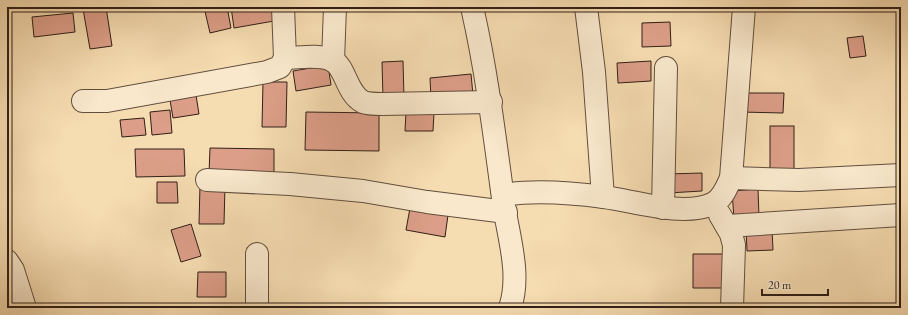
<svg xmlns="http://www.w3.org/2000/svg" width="908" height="315" viewBox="0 0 908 315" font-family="'EB Garamond',serif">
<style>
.building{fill:#dc9e88;stroke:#301f17}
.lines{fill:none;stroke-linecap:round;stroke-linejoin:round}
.minor-casing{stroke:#624e3e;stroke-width:24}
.tertiary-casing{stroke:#624e3e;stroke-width:24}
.minor{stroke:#f9e8cc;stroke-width:22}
.tertiary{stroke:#f9e8cc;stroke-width:22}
</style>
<rect width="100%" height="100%" fill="#f6dcb1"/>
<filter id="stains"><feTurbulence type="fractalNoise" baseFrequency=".005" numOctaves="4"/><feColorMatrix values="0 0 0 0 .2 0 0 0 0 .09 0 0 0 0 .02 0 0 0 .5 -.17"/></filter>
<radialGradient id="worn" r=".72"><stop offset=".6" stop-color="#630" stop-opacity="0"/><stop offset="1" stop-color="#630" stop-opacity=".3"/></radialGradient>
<g class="building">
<path d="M94,7H106L112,46L90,49L83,9Z"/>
<path d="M204,7H227L231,28L210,33Z"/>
<path d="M231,7H271L274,21L234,28Z"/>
<path d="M73,13L75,32L34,37L32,17Z"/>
<path d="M670,22L671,46L642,47V23Z"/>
<path d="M863,36L866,56L850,58L847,38Z"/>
<path d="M403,61L404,98L383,99L382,62Z"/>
<path d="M651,61V81L618,83L617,63Z"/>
<path d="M328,65L331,85L296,91L293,71Z"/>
<path d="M471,74L473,95L431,99L430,78Z"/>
<path d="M263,82H287L286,127H262Z"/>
<path d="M740,93H784L783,113L740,112Z"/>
<path d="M196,95L199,114L173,118L170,100Z"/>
<path d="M170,110L172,133L152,135L150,112Z"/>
<path d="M306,112L379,113V151L305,150Z"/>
<path d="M406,112L434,113L433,131H405Z"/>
<path d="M144,118L146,135L122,137L120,120Z"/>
<rect x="770" y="126" width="24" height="45"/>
<path d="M210,148L274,149V175L209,174Z"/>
<path d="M135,149H184L185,176L136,177Z"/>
<path d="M702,173V191L668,193L667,174Z"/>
<path d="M157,182H177L178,203H157Z"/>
<path d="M200,185L225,186L224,224H199Z"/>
<path d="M758,189L759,217L734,219L732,191Z"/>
<path d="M410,208L448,215L445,237L406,230Z"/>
<path d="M191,224L201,256L181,262L171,230Z"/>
<path d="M746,229H772L773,250L747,251Z"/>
<path d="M693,254H723L722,288H693Z"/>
<path d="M198,272H226V297H197Z"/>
<rect x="187" y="305" width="49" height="3"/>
</g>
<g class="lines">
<defs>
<g id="minor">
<path d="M586,7L594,72L603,197"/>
<path d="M285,58C299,58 318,54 332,60C346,67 346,93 363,102C368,104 376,104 382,104L491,102"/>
<path d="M333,61L335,7"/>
<path d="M83,101H107L267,72L280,67L285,58L283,7"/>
<path d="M731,178L799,180L901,175"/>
<path d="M207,180L290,184L363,191L427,202L506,212"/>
<path d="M503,195C534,190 573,193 604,197C634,201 683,217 712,204C722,200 727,187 731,178L744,7"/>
<path d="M663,208L666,68"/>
<path d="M720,215L731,234L734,245L732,308"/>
<path d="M727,226L901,215"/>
<path d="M257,254V308"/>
</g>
<g id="tertiary">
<path d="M472,7C487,73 495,139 504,206C509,239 521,275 510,308"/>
<path d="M7,261L13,270L25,308"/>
</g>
</defs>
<use href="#minor" class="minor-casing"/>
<use href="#tertiary" class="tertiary-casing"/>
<use href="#minor" class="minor"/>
<use href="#tertiary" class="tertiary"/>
</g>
<rect width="908" height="315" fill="none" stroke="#f6dcb1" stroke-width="24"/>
<rect x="8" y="8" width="892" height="299" fill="none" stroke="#301f17" stroke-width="2"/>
<rect x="12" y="12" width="884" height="291" fill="none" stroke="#301f17"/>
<path d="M762 289v6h66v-6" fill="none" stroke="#301f17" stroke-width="2"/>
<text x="768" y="289" font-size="12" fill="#301f17" stroke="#f9e8cc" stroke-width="3" paint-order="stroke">20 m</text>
<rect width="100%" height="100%" filter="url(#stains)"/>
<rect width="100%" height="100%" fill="url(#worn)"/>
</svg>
